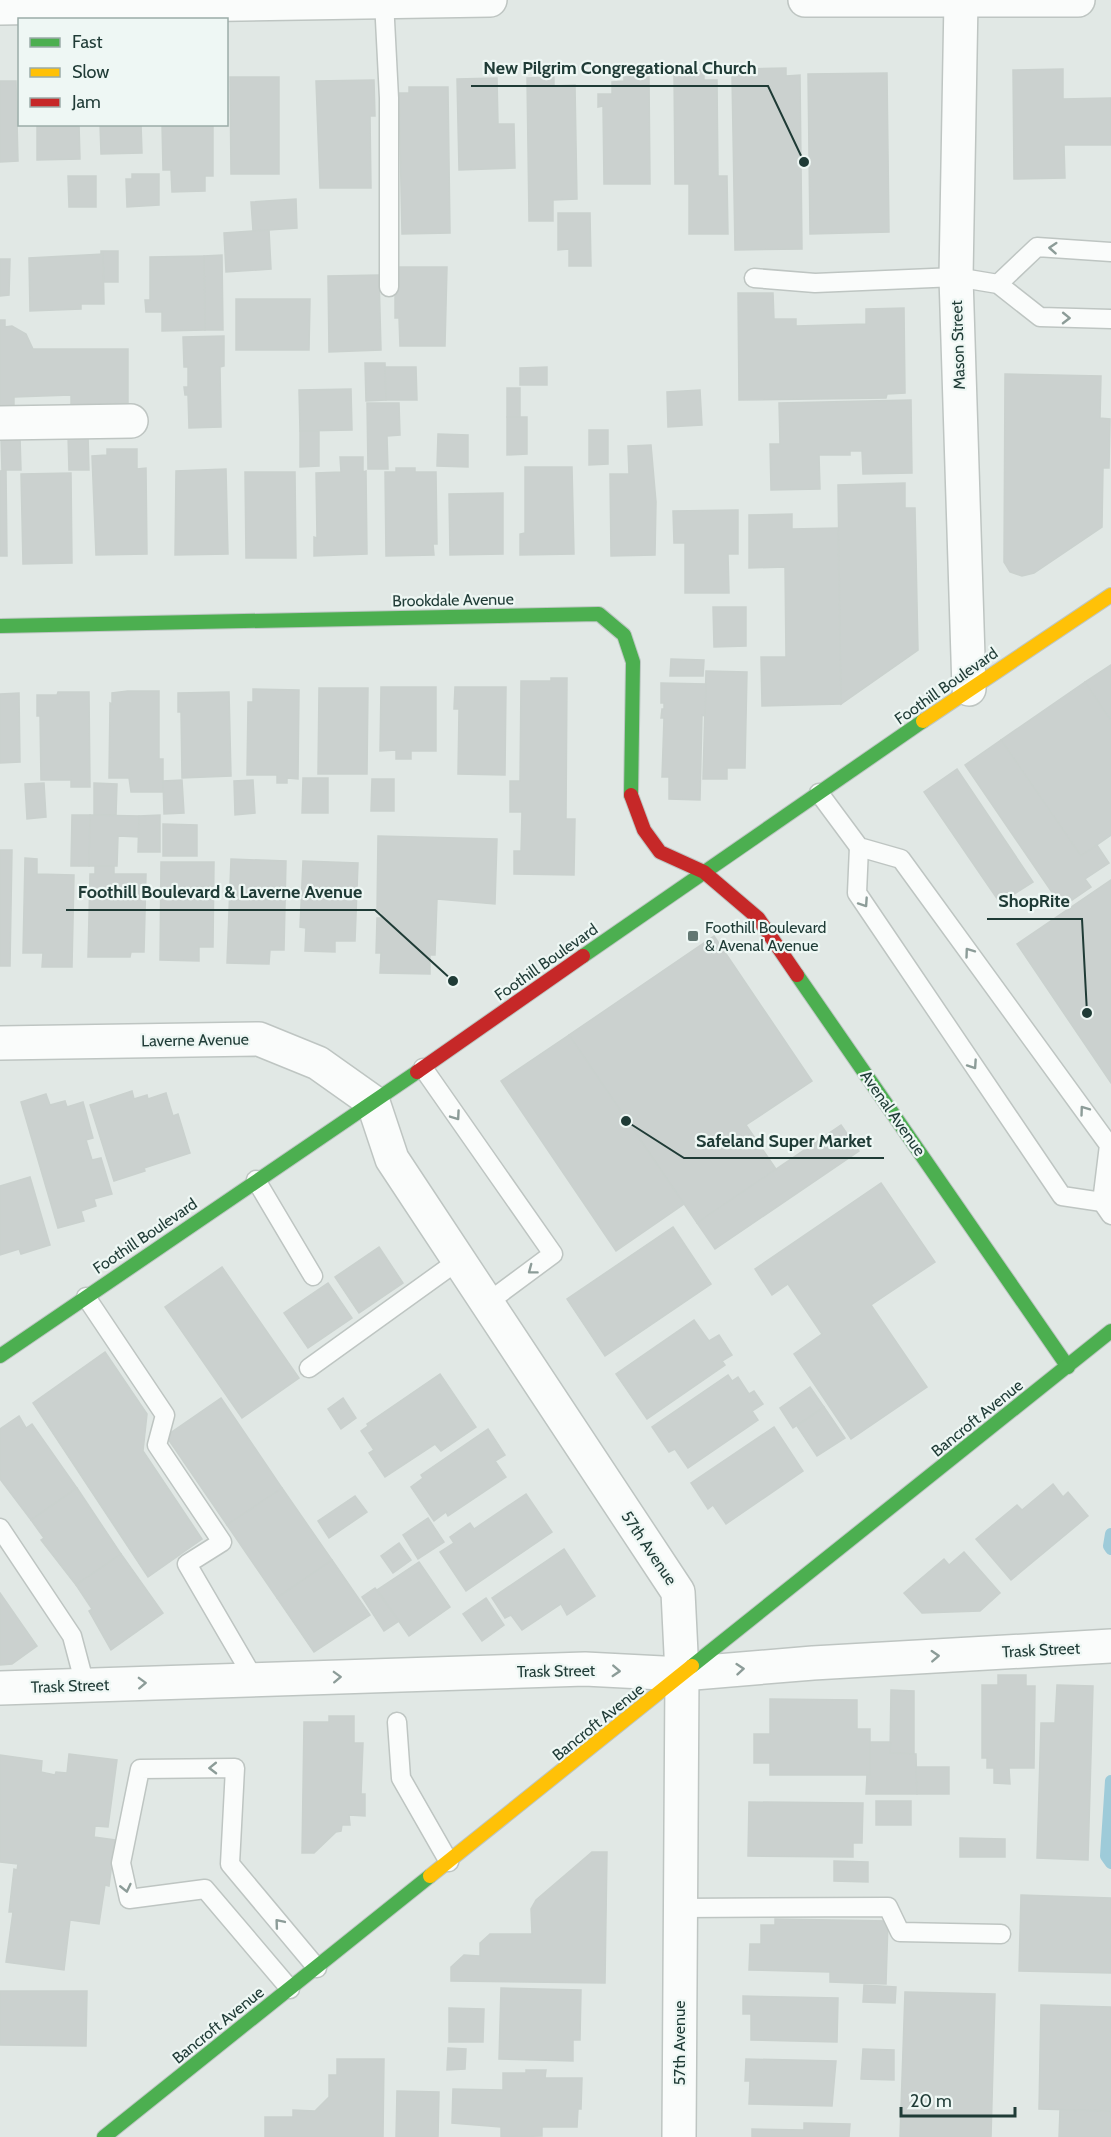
<svg xmlns="http://www.w3.org/2000/svg" width="1111" height="2137" viewBox="0 0 1111 2137" font-family="Cabin,sans-serif">
<style>
.lines{fill:none;stroke-linecap:round;stroke-linejoin:round}
.stream{stroke:#9ecbd9;stroke-width:12}
.building{fill:#cbd1cf;stroke:#cad1ce;stroke-width:1.5}
.lane-casing{stroke:#bec5c2;stroke-width:21}
.street-casing{stroke:#bec5c2;stroke-width:36}
.fast-casing{stroke:#bdc6c3;stroke-width:16}
.slow-casing{stroke:#bdc6c3;stroke-width:16}
.jam-casing{stroke:#bdc6c3;stroke-width:16}
.lane{stroke:#fafcfb;stroke-width:18}
.street{stroke:#fafcfb;stroke-width:33}
.fast{stroke:#4caf50;stroke-width:14}
.slow{stroke:#ffc107;stroke-width:14}
.jam{stroke:#c62828;stroke-width:14}
.oneway{stroke:#8c9c98}
.poi-dot{fill:#637873;stroke:#eef7f4;stroke-width:2}
.labels{text-anchor:middle;dominant-baseline:central;stroke-width:4.5;stroke-linejoin:round;paint-order:stroke}
.street-label{font-size:16px;fill:#1f3b36;stroke:#eef7f4}
.poi-label{font-size:16px;fill:#1f3b36;stroke:#eef7f4;text-anchor:start}
.leader{fill:none;stroke:#1f3b36;stroke-width:2}
.callout-dot{fill:#1f3b36;stroke:#eef7f4;stroke-width:2}
.callout-label{font-size:18px;text-anchor:middle;font-weight:bold;fill:#1f3b36;stroke:#eef7f4;stroke-width:4.5;stroke-linejoin:round;paint-order:stroke}
</style>
<rect width="100%" height="100%" fill="#e1e8e5"/>
<g class="lines">
<g class="stream">
<path d="M1111,1534L1109,1546L1111,1549"/>
<path d="M1111,1781L1106,1856L1111,1863"/>
</g>
</g>
<g class="building">
<path d="M786,68V76L800,75L802,249L735,250L732,76H738L737,69Z"/>
<path d="M1063,69V99L1111,98V145H1064L1065,178L1014,179L1013,70Z"/>
<path d="M704,70V80H717L718,176H727L728,234H689V184H675L674,71Z"/>
<path d="M887,73L889,232L810,234L808,74Z"/>
<path d="M649,76L650,184H604L603,106L598,107V94H612V82L624,81V77Z"/>
<path d="M230,77H279V174H231Z"/>
<path d="M554,77V86L575,85L577,199L553,200V221H529L527,78Z"/>
<path d="M497,78L498,124H514L515,168L459,170L457,79Z"/>
<path d="M374,80L375,116H370L371,188H320L316,81Z"/>
<path d="M0,81H16L18,161L0,162Z"/>
<path d="M409,87H448L450,233L402,234L399,93H409Z"/>
<path d="M37,124H79L80,159L37,160Z"/>
<path d="M100,124H141L142,153L101,154Z"/>
<path d="M162,124H213V176H205V191L172,192L171,170H163Z"/>
<path d="M132,174H159V205L127,207L126,179H132Z"/>
<path d="M68,176H96V207H69Z"/>
<path d="M296,199L297,228L253,231L251,202Z"/>
<path d="M558,213H590L591,266H569V249L558,250Z"/>
<path d="M269,230L271,269L226,272L224,233Z"/>
<path d="M101,251H118V282H104L103,254L101,255Z"/>
<path d="M103,254L104,304H81V309L30,311L29,258Z"/>
<path d="M222,255L223,330H205L204,256Z"/>
<path d="M204,256L205,330L162,331V312H146L145,300H150V257Z"/>
<path d="M0,259H10L9,295L0,296Z"/>
<path d="M395,267H447L445,346H400L399,318H395Z"/>
<path d="M379,275L381,350L329,352L328,276Z"/>
<path d="M738,293H773L774,319H796V326L866,324V309L904,308L905,393L887,394L886,398L739,400Z"/>
<path d="M236,299H310L309,350H236Z"/>
<path d="M0,320H5V327L12,326L26,334L33,349H128V403L100,404V409H71V395L14,397V409H0Z"/>
<path d="M224,336V366L220,367L221,427L189,428L188,395H185L184,387H188V367H184L183,337Z"/>
<path d="M365,363H385L386,400L366,401Z"/>
<path d="M385,367H416L417,400H386Z"/>
<path d="M547,367V385H520V368Z"/>
<path d="M1005,374L1101,376L1100,418L1110,419L1109,468H1103L1102,527L1034,573L1022,576L1010,572L1004,562Z"/>
<rect x="507" y="388" width="13" height="29"/>
<path d="M351,389L352,430L300,431L299,390Z"/>
<path d="M700,390L702,425L668,427L667,392Z"/>
<path d="M911,400L912,473L863,474L862,451H850V455H819L820,489L771,490L770,444H780L779,403Z"/>
<path d="M367,403H399L400,435L387,436L388,469H368Z"/>
<path d="M507,417H527V454L507,455Z"/>
<path d="M589,430H608V464L589,465Z"/>
<path d="M300,431H319V466L300,467Z"/>
<path d="M438,434L468,435V467L437,466Z"/>
<path d="M68,435H88L89,470H69Z"/>
<path d="M20,437L21,470H2L1,438Z"/>
<path d="M651,445L656,502L655,555L611,556L610,474H629L628,446Z"/>
<path d="M107,449H137V469L146,468L147,554L96,555L92,456L107,455Z"/>
<path d="M340,457H363V472L366,471L367,554L314,556V537L317,538L316,473L341,472Z"/>
<path d="M525,467H572L574,554L520,555V534L525,533Z"/>
<path d="M396,468H415V472H436L437,544H433L434,555L386,556L385,472H396Z"/>
<path d="M226,469L228,554L175,555L176,471Z"/>
<path d="M6,470L7,556H0V471Z"/>
<path d="M245,472H295L296,558H246Z"/>
<path d="M71,473L72,563L23,564L21,474Z"/>
<path d="M905,483V508H915L918,650L841,704L838,485Z"/>
<path d="M503,493V554L450,555L449,494Z"/>
<path d="M738,510V554H728L729,593H685V543H674L673,511Z"/>
<path d="M792,514V529L838,528L841,704L762,706L761,657H786L785,567L749,568V515Z"/>
<path d="M713,607H746V646L714,647Z"/>
<path d="M671,659L704,660L703,676H670Z"/>
<path d="M1111,665V721L1085,682Z"/>
<path d="M706,671L747,672L745,768H727V779H703Z"/>
<path d="M551,678H567L566,819H575L574,875L514,874V851H521L522,812H510V781H520L521,681H551Z"/>
<path d="M1085,682L1111,721V835L1081,856L1001,740Z"/>
<path d="M661,683L706,684L705,716L702,715L700,800L669,799V777H662L664,718H661L662,709H664V703H661Z"/>
<path d="M381,687H436V751H411V759H396V750L380,751Z"/>
<path d="M455,687H506L505,775L458,774L459,709H454Z"/>
<path d="M319,688H368L367,774H318Z"/>
<path d="M253,689L299,690L298,779L287,778V783H277V775H247L248,702H253Z"/>
<path d="M128,691H159V759H163V792H131L129,778H109L110,703L112,704V693Z"/>
<path d="M58,692H89L90,787H71V780H41L40,716H37V695H57Z"/>
<path d="M229,692L231,776L182,778L181,712H178V693Z"/>
<path d="M19,693L20,762L0,763V694Z"/>
<path d="M1001,740L1081,856L1097,845L1109,863L1085,879L1091,887L1062,907L965,765Z"/>
<path d="M957,769L1033,882L1000,903L924,792Z"/>
<path d="M303,778H328V813H302Z"/>
<path d="M372,779H394V811H371Z"/>
<path d="M182,780L184,813L164,814L163,781Z"/>
<path d="M253,780L255,813L235,815L234,781Z"/>
<path d="M44,783L46,817L27,819L25,784Z"/>
<path d="M94,783L117,784L116,815H94Z"/>
<path d="M72,815H90L89,866H71Z"/>
<path d="M90,815L139,816V837L118,836L117,866H89Z"/>
<path d="M160,815V852H138L139,816Z"/>
<path d="M163,824L197,825V856H163Z"/>
<path d="M378,836L497,839L495,904L437,899L435,955H430V974L380,973L381,953H376L377,918H382V912H377Z"/>
<path d="M0,850H12L10,966H0Z"/>
<path d="M25,858L37,859V874L74,875L72,967H42L43,953H23Z"/>
<path d="M231,859L286,861L284,950H270L269,964L227,963Z"/>
<path d="M303,861L358,863L355,941H335V952L305,951L306,928L300,927Z"/>
<path d="M161,862H214L213,947H199V961L160,960Z"/>
<path d="M95,866H114V874H146L144,952H131L130,957H88L90,874H95Z"/>
<path d="M1111,880V1083L1017,944Z"/>
<path d="M714,936L812,1081L746,1125L776,1169L697,1223L569,1035Z"/>
<path d="M569,1035L684,1204L616,1251L501,1081Z"/>
<path d="M132,1091L134,1099L147,1095L148,1099L166,1093L173,1116L178,1114L190,1153L144,1168L145,1171L114,1181L90,1105Z"/>
<path d="M46,1094L50,1105L65,1101L67,1107L83,1102L93,1138L86,1140L92,1160L101,1158L112,1194L94,1199L96,1206L81,1211L84,1221L58,1228L21,1102Z"/>
<path d="M841,1125L859,1151L715,1249L697,1223Z"/>
<path d="M30,1177L50,1245L21,1254L19,1249L0,1255V1186Z"/>
<path d="M881,1183L935,1262L871,1305L927,1387L851,1439L794,1354L822,1334L788,1284L772,1295L755,1269Z"/>
<path d="M673,1227L711,1284L605,1356L567,1299Z"/>
<path d="M379,1247L403,1283L359,1313L335,1277Z"/>
<path d="M222,1267L299,1378L242,1418L165,1307Z"/>
<path d="M328,1283L352,1318L308,1348L284,1313Z"/>
<path d="M694,1320L709,1341L719,1335L732,1355L722,1361L725,1365L647,1419L616,1374Z"/>
<path d="M105,1352L147,1414L143,1451L202,1539L148,1577L33,1403Z"/>
<path d="M440,1374L476,1427L441,1451L435,1444L385,1477L369,1453L374,1450L361,1431L368,1426L367,1424Z"/>
<path d="M728,1375L732,1381L738,1377L749,1394L754,1391L763,1404L752,1411L758,1420L688,1468L675,1449L669,1452L652,1427Z"/>
<path d="M810,1387L824,1407L793,1428L780,1408Z"/>
<path d="M221,1398L282,1488L227,1525L166,1436Z"/>
<path d="M343,1398L356,1418L341,1429L328,1409Z"/>
<path d="M824,1407L845,1438L817,1456L797,1426Z"/>
<path d="M19,1416L26,1428L32,1424L77,1488L31,1520L0,1479V1429Z"/>
<path d="M774,1427L803,1471L726,1524L713,1505L708,1509L691,1483Z"/>
<path d="M488,1429L505,1455L495,1461L506,1477L448,1516L446,1512L434,1521L411,1487L423,1478L421,1475Z"/>
<path d="M1053,1484L1063,1497L1068,1492L1088,1516L1011,1580L976,1539L1017,1505L1022,1510Z"/>
<path d="M77,1488L121,1554L76,1585L41,1540L44,1538L31,1520Z"/>
<path d="M282,1488L332,1560L277,1598L227,1525Z"/>
<path d="M526,1494L552,1532L466,1591L440,1552L454,1543L450,1537L470,1523L474,1529Z"/>
<path d="M355,1496L367,1512L329,1538L318,1521Z"/>
<path d="M428,1518L444,1542L418,1559L403,1535Z"/>
<path d="M399,1543L411,1560L393,1573L381,1556Z"/>
<path d="M564,1549L595,1596L567,1615L561,1604L522,1630L511,1615L505,1618L492,1598Z"/>
<path d="M964,1552L1000,1593L980,1611L922,1613L904,1593L944,1559L949,1565Z"/>
<path d="M121,1554L163,1613L111,1650L89,1611L92,1609L76,1585Z"/>
<path d="M332,1560L370,1615L314,1652L277,1598Z"/>
<path d="M419,1562L450,1607L409,1636L377,1590Z"/>
<path d="M375,1588L399,1621L384,1631L362,1597Z"/>
<path d="M0,1593L37,1646L12,1664L0,1665Z"/>
<path d="M486,1598L504,1625L482,1641L463,1614Z"/>
<path d="M998,1675H1026V1686H1035L1034,1768H1009L1010,1784L994,1783V1768H987V1758H982V1685H998Z"/>
<path d="M1057,1685L1093,1686L1088,1860L1037,1858L1041,1723H1055Z"/>
<path d="M891,1690L914,1691V1754L890,1753Z"/>
<path d="M770,1699L857,1700V1729H870V1775H770V1763H754V1734H770Z"/>
<path d="M329,1716H354V1743H363L361,1794H365V1816L349,1815L350,1825H342L341,1831L336,1832L314,1853H302L304,1722H329Z"/>
<path d="M870,1742H891L890,1753L916,1754L917,1794H866L867,1775H870Z"/>
<path d="M69,1754L117,1760L108,1827L95,1826L94,1837L115,1840L109,1886L105,1885L99,1924L70,1920L64,1970L6,1962L13,1912H9L14,1869L17,1870L18,1864L0,1862V1755L42,1761L41,1772L55,1775L56,1772L67,1773Z"/>
<path d="M916,1767H949V1794H917Z"/>
<rect x="876" y="1801" width="35" height="24"/>
<path d="M749,1802L863,1803L862,1843H853V1857L748,1856Z"/>
<path d="M960,1838L1005,1839V1857H960Z"/>
<path d="M592,1852H607L605,1983L451,1981V1967L464,1955L480,1956V1943L490,1934H532L531,1909L536,1900Z"/>
<path d="M834,1861L868,1862V1882L834,1881Z"/>
<path d="M1021,1895L1111,1898V1973L1019,1971Z"/>
<path d="M775,1919L888,1921L886,1984L830,1982V1972L749,1970L750,1944H761V1925H775Z"/>
<path d="M864,1985L896,1987L895,2003L863,2002Z"/>
<path d="M501,1988L581,1990L580,2040H573V2061L499,2059Z"/>
<path d="M0,1991H87L86,2046L0,2045Z"/>
<path d="M905,1992L995,1994L991,2137H900Z"/>
<path d="M743,1996L838,1998L837,2042L751,2040V2014H743Z"/>
<path d="M1041,2005L1111,2007V2111L1039,2109Z"/>
<path d="M449,2008L484,2009L483,2042H449Z"/>
<path d="M448,2048L466,2049L465,2069L447,2070Z"/>
<path d="M863,2049L894,2050V2080L861,2079Z"/>
<path d="M337,2059H384L383,2137H265V2117H293V2110L315,2111L329,2097V2075H337Z"/>
<path d="M746,2059L836,2061L832,2106L749,2104L750,2081H745Z"/>
<path d="M526,2070H546L545,2078H582L581,2109H578L577,2127H542V2136L501,2137V2127L452,2123L453,2089L503,2090V2073H526Z"/>
<path d="M397,2091L439,2092L438,2137H396Z"/>
<path d="M1060,2110L1111,2111V2137H1059Z"/>
<path d="M804,2123L850,2124L849,2137H752V2129L804,2130Z"/>
</g>
<g class="lines">
<defs>
<g id="lane">
<path d="M384,1L389,98V287"/>
<path d="M754,278L815,283L956,277L998,284L1040,317L1111,319"/>
<path d="M998,284L1037,247L1111,252"/>
<path d="M819,793L859,847L901,859L1109,1145L1102,1202L1111,1215"/>
<path d="M859,847L857,893L1062,1196L1102,1202L1111,1194"/>
<path d="M423,1068L553,1254L487,1303"/>
<path d="M256,1180L313,1276"/>
<path d="M86,1297L165,1415L157,1445L222,1542L187,1564L254,1679"/>
<path d="M309,1368L459,1260"/>
<path d="M0,1528L72,1636L85,1685"/>
<path d="M397,1722L401,1778L449,1862"/>
<path d="M680,1908L888,1907L900,1932L1001,1934"/>
<path d="M290,1989L205,1889L129,1899L121,1863L140,1769L235,1768L230,1864L317,1968"/>
</g>
<g id="street">
<path d="M805,0H1078"/>
<path d="M961,0L956,277L969,689"/>
<path d="M0,8L490,0"/>
<path d="M0,423L131,421"/>
<path d="M0,1043L259,1039L318,1063L373,1102L392,1159L678,1592L682,1674L679,2137"/>
<path d="M0,1688L585,1669L682,1674L813,1663L1111,1646"/>
</g>
<g id="fast">
<path d="M0,626L599,614L624,635L633,662L631,795"/>
<path d="M583,956L923,721"/>
<path d="M797,975L1068,1367"/>
<path d="M0,1356L417,1072"/>
<path d="M692,1666L1111,1331"/>
<path d="M104,2137L430,1876"/>
</g>
<g id="slow">
<path d="M923,721L1111,595"/>
<path d="M430,1876L692,1666"/>
</g>
<g id="jam">
<path d="M631,795L644,830L660,852L704,872L758,918L797,975"/>
<path d="M417,1072L583,956"/>
</g>
</defs>
<use href="#lane" class="lane-casing"/>
<use href="#street" class="street-casing"/>
<use href="#fast" class="fast-casing"/>
<use href="#slow" class="slow-casing"/>
<use href="#jam" class="jam-casing"/>
<use href="#lane" class="lane"/>
<use href="#street" class="street"/>
<use href="#fast" class="fast"/>
<use href="#slow" class="slow"/>
<use href="#jam" class="jam"/>
</g>
<defs><path id="oneway-chevron" d="M-2-3.5L2.5 0L-2 3.5" fill="none" stroke-width="1.6" stroke-linecap="round" stroke-linejoin="round" transform="scale(1.5)"/></defs>
<g class="oneway">
<use href="#oneway-chevron" transform="translate(1053 248) rotate(-176)"/>
<use href="#oneway-chevron" transform="translate(1066 318) rotate(1)"/>
<use href="#oneway-chevron" transform="translate(864 903) rotate(56)"/>
<use href="#oneway-chevron" transform="translate(969 952) rotate(-126)"/>
<use href="#oneway-chevron" transform="translate(973 1065) rotate(56)"/>
<use href="#oneway-chevron" transform="translate(1084 1110) rotate(-126)"/>
<use href="#oneway-chevron" transform="translate(456 1116) rotate(55)"/>
<use href="#oneway-chevron" transform="translate(532 1270) rotate(143)"/>
<use href="#oneway-chevron" transform="translate(935 1656) rotate(-3)"/>
<use href="#oneway-chevron" transform="translate(740 1669) rotate(-5)"/>
<use href="#oneway-chevron" transform="translate(616 1671) rotate(3)"/>
<use href="#oneway-chevron" transform="translate(337 1677) rotate(-2)"/>
<use href="#oneway-chevron" transform="translate(142 1683) rotate(-2)"/>
<use href="#oneway-chevron" transform="translate(213 1768) rotate(179)"/>
<use href="#oneway-chevron" transform="translate(126 1888) rotate(77)"/>
<use href="#oneway-chevron" transform="translate(279 1923) rotate(-130)"/>
</g>
<rect class="poi-dot" x="687" y="930" width="12" height="12" rx="3"/>
<g class="labels">
<g class="street-label">
<text transform="translate(958 345) rotate(-92)">Mason Street</text>
<text transform="translate(453 600) rotate(-1)">Brookdale Avenue</text>
<text transform="translate(946 686) rotate(-35)">Foothill Boulevard</text>
<text transform="translate(546 962) rotate(-35)">Foothill Boulevard</text>
<text transform="translate(195 1040) rotate(-1)">Laverne Avenue</text>
<text transform="translate(893 1113) rotate(55)">Avenal Avenue</text>
<text transform="translate(145 1236) rotate(-34)">Foothill Boulevard</text>
<text transform="translate(977 1418) rotate(-39)">Bancroft Avenue</text>
<text transform="translate(649 1548) rotate(56)">57th Avenue</text>
<text transform="translate(1041 1650) rotate(-3)">Trask Street</text>
<text transform="translate(556 1671) rotate(-1)">Trask Street</text>
<text transform="translate(70 1686) rotate(-2)">Trask Street</text>
<text transform="translate(598 1722) rotate(-39)">Bancroft Avenue</text>
<text transform="translate(218 2025) rotate(-39)">Bancroft Avenue</text>
<text transform="translate(679 2043) rotate(-90)">57th Avenue</text>
</g>
<g class="poi-label">
<text x="705" y="927">Foothill Boulevard<tspan x="705" dy="18">&amp; Avenal Avenue</tspan></text>
</g>
</g>
<path class="leader" d="M804 162L768 86H471M453 981L375 910H66M1087 1013L1082 919H987M626 1121L684 1158H884"/>
<g class="callout-dot">
<circle cx="804" cy="162" r="6"/>
<circle cx="453" cy="981" r="6"/>
<circle cx="1087" cy="1013" r="6"/>
<circle cx="626" cy="1121" r="6"/>
</g>
<g class="callout-label">
<text x="620" y="74">New Pilgrim Congregational Church</text>
<text x="220" y="898">Foothill Boulevard &amp; Laverne Avenue</text>
<text x="1034" y="907">ShopRite</text>
<text x="784" y="1147">Safeland Super Market</text>
</g>
<rect x="18" y="18" width="210" height="108" fill="#eef7f4" stroke="#9baca8" stroke-width="1.5"/>
<rect x="30" y="38" width="30" height="9" fill="#4caf50" stroke="#9baca8" stroke-width="1.5"/>
<text x="72" y="48" font-size="18" fill="#1f3b36">Fast</text>
<rect x="30" y="68" width="30" height="9" fill="#ffc107" stroke="#9baca8" stroke-width="1.5"/>
<text x="72" y="78" font-size="18" fill="#1f3b36">Slow</text>
<rect x="30" y="98" width="30" height="9" fill="#c62828" stroke="#9baca8" stroke-width="1.5"/>
<text x="72" y="108" font-size="18" fill="#1f3b36">Jam</text>
<path d="M901 2107v9h114v-9" fill="none" stroke="#1f3b36" stroke-width="3"/>
<text x="910" y="2107" font-size="18" fill="#1f3b36" stroke="#eef7f4" stroke-width="4.5" paint-order="stroke">20 m</text>
</svg>
